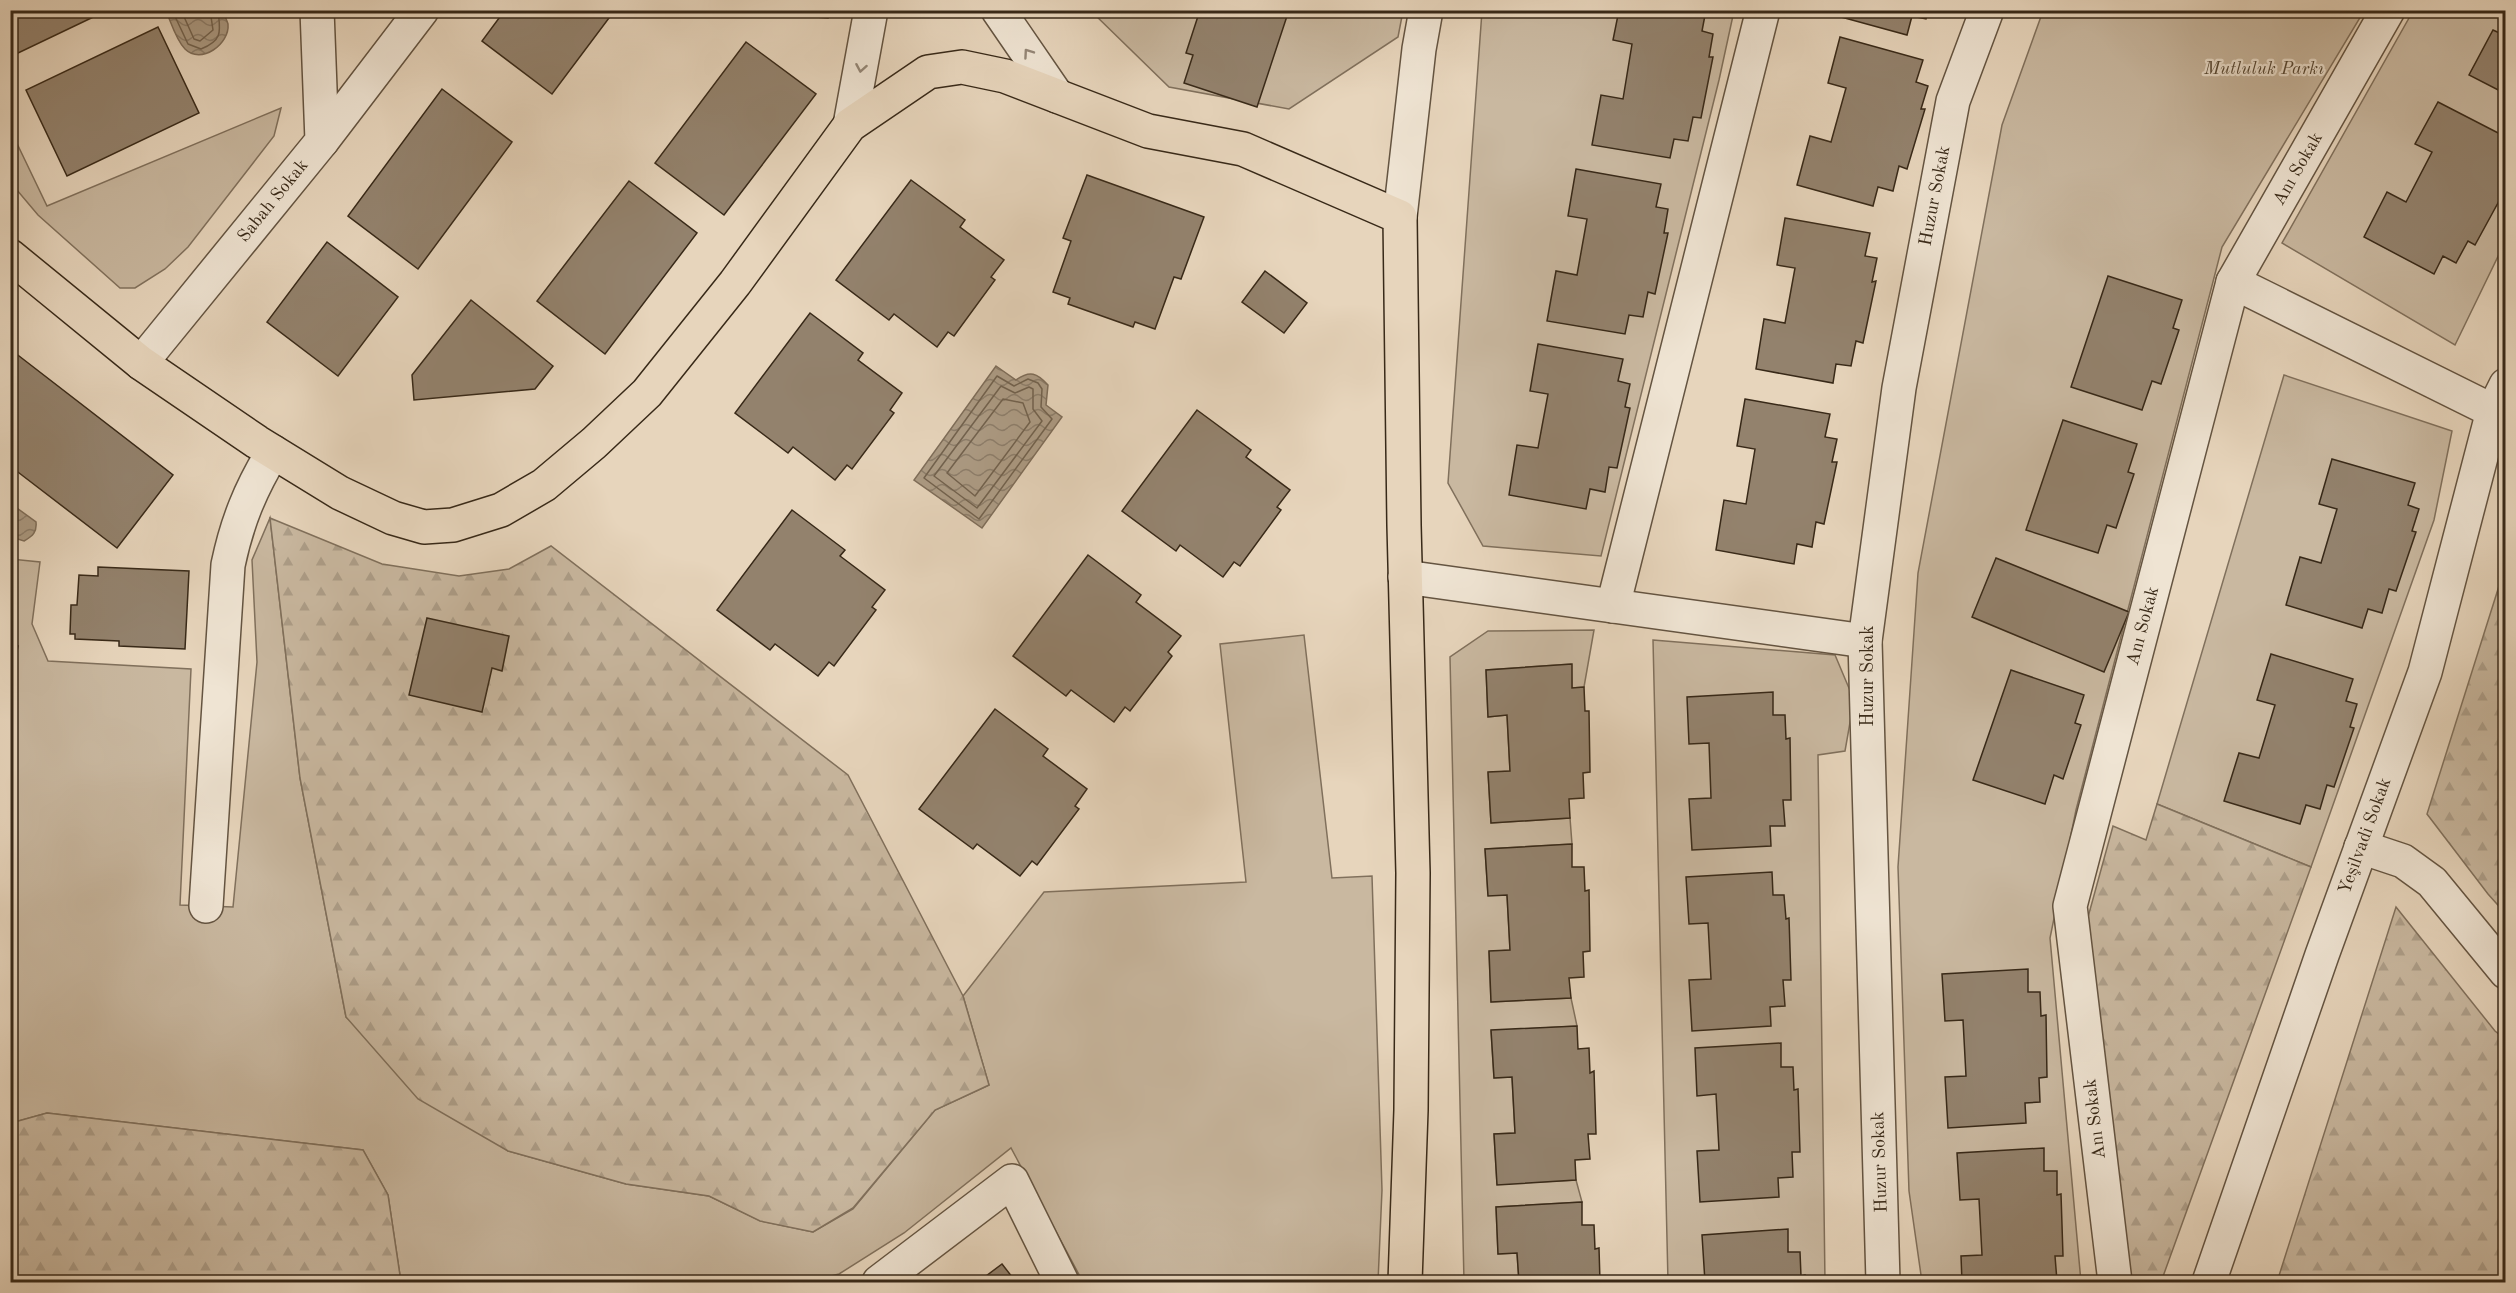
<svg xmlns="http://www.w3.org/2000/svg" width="2516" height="1293" viewBox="0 0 2516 1293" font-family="'Old Standard TT',serif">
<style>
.green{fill:#c9b8a0;stroke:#80705c;stroke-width:1.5}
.forest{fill:url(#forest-firs);stroke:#80705c;stroke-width:1.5}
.water{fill:url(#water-waves);stroke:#7e6d59;stroke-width:1.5}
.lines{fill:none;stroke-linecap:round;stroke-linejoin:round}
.shore{stroke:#72624e;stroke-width:1.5}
.building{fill:#93826d;stroke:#382918;stroke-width:1.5}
.minor-casing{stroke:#645441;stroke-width:36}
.major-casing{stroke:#382918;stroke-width:36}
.minor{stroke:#efe4d3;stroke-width:33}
.major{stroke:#e7d5bc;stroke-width:33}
.oneway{stroke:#948676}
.labels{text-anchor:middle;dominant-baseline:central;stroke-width:4.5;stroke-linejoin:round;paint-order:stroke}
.park-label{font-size:18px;font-style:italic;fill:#554633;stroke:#efe4d3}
.street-label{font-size:18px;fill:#382918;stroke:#efe4d3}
</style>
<defs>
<pattern id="forest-firs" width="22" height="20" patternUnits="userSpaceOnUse" patternTransform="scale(1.5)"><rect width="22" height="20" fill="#c9b8a0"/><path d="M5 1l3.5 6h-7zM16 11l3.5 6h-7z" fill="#ad9e89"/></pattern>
<pattern id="water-waves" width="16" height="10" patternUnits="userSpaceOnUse" patternTransform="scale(1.5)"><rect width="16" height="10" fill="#ac9b84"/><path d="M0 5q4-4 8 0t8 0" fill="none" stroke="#8d7e6b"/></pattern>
</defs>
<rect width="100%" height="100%" fill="#e7d5bc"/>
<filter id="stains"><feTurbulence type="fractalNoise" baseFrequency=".00333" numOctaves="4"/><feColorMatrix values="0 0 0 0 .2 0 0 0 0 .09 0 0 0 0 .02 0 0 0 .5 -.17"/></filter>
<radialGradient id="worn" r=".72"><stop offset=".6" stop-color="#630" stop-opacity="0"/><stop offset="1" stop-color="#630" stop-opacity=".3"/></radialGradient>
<g class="green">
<path d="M1091,11H1403L1398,37L1289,109L1169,87Z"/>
<path d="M1482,11H1734L1719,80L1601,556L1483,546L1448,483Z"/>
<path d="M2043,11H2364L2222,247L2076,810L2050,938L2081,1282H1922L1909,1191L1898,867L1918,573L2002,125Z"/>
<path d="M2413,11H2505V242L2455,345L2282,243Z"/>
<path d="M281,108L274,136L188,247L165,269L135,288H120L38,215L11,183V131L47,206Z"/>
<path d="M2284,375L2452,431L2434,520L2311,867L2157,804Z"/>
<path d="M270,518L300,778L346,1017L508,1151L626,1184L709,1196L761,1221L813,1232L853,1209L935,1110L989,1085L963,996L1044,892L1246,882L1220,644L1304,635L1332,878L1372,876L1382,1190L1378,1282H1083L1011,1148L904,1233L839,1274L808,1282H401L388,1195L363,1150L47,1113L11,1123V559L40,562L32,624L48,661L191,669L180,905L233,907L257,662L252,560Z"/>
<path d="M1594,630L1584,687L1572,688L1571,664L1486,670L1488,717L1507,715L1510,771L1488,773L1491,823L1570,818L1572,844L1485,849L1488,895H1507L1510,950L1489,952L1491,1002L1571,998L1577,1026L1491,1031L1494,1078L1512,1077L1515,1133L1494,1134L1497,1184L1576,1180L1582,1202L1496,1207L1498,1254L1517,1253L1519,1282H1464L1450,657L1488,631Z"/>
<path d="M1653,640L1835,655L1854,700L1845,751L1818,755L1825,1282H1668Z"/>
</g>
<g class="forest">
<path d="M270,518L382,564L459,576L509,569L551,546L848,775L963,996L989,1085L935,1110L853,1208L813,1232L760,1221L709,1196L626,1184L508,1151L418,1099L346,1017L300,778Z"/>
<path d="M2505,567V913L2488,894L2427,814Z"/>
<path d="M2157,804L2311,867L2161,1282H2130L2085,928L2113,826L2146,840Z"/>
<path d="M2396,907L2495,1031L2505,1039V1282H2277Z"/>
<path d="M47,1113L363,1150L388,1195L401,1282H11V1123Z"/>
</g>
<g class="water">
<path d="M166,11H223C224,15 227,20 228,24C230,44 201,65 185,49C176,40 171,22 166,11Z"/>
<path d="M996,366L1016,380C1030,370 1037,373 1048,385L1046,405L1062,417L982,528L914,480Z"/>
<path d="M10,503L36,522C37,532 33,536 24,541L11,537Z"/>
</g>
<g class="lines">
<g class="shore">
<path d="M172,10L188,44L201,49C224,40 220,30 218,10"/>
<path d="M181,10L194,39L200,41L213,30L210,10"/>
<path d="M997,376L1014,386L1028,379L1038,383L1042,389L1041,407L1052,419L979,519L924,478Z"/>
<path d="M1001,386L1015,393L1029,387L1033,389V409L1042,421L977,508L934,476Z"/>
<path d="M1003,399L1023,403L1030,422L975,496L947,473Z"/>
</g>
</g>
<g class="building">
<path d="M10,10H108L16,54L10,42Z"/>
<path d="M505,10H615L552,94L482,41Z"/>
<path d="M757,10H828V18L757,13Z"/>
<path d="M1200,10H1289L1257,107L1184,83L1193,55L1186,53Z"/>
<path d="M1619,10H1706L1702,31L1713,34L1709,57H1713L1701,118L1693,117L1688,141L1674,139L1670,158L1592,145L1601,95L1623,99L1632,44L1613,40Z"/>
<path d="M1831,10H1929L1926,19L1912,16L1907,35L1830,14Z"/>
<path d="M158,27L199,113L67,176L26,90Z"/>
<path d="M2493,30L2506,36V94L2469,75Z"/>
<path d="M1840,37L1923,60L1916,82L1928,86L1921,109H1925L1907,169L1899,166L1893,191L1878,187L1873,206L1797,185L1810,136L1831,142L1846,88L1828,83Z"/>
<path d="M746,42L816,94L724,215L655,163Z"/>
<path d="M442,89L512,142L418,269L348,216Z"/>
<path d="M2438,102L2506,137V157L2503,162L2506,164V181L2501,189L2505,190L2475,245L2468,241L2456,263L2443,256L2434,274L2364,237L2387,192L2406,202L2432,152L2415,144Z"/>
<path d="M1576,169L1661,184L1656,207L1668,209L1664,233H1668L1655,294L1648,292L1643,317L1629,315L1625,334L1547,321L1556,271L1577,275L1587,219L1568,216Z"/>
<path d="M1087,175L1204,217L1181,279L1174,277L1155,329L1135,322L1133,327L1068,304L1070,298L1053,292L1071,241L1063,238Z"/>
<path d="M911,180L965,220L960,227L1004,260L991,277L995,280L954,336L948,332L937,347L894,314L889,320L836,280Z"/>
<path d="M629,181L697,233L605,354L537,301Z"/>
<path d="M1785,218L1870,233L1865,256L1877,258L1872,282L1876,281L1863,343L1856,341L1851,366L1836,364L1833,383L1756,369L1764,319L1785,323L1795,268L1777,265Z"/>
<path d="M327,242L398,297L338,376L267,322Z"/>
<path d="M1265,271L1307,303L1284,333L1242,302Z"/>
<path d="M2108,276L2182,300L2173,328L2179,330L2161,384L2152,381L2142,410L2071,387Z"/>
<path d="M471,300L553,366L535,389L414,400L412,375Z"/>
<path d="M810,313L863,353L858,360L902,393L890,410L894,413L852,469L847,465L835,480L793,447L788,453L735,413Z"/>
<path d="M1538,344L1623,359L1618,381L1630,384L1625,407L1630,408L1617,468L1609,467L1605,492L1590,489L1586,509L1509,495L1517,445L1538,448L1548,394L1530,391Z"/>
<path d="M10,349L173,475L117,548L10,466Z"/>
<path d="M1745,399L1830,414L1825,437L1837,439L1832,462H1837L1824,524L1816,522L1812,547L1797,544L1794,564L1716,550L1724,500L1746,504L1755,449L1737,446Z"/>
<path d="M1197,410L1251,450L1246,457L1290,490L1277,507L1281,510L1240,566L1234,562L1223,577L1180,545L1176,551L1122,511Z"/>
<path d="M2063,420L2137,444L2128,472L2134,474L2116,528L2107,525L2098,553L2026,530Z"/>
<path d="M2332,459L2415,483L2408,505L2419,509L2412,531L2416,532L2396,591L2389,589L2382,613L2368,609L2362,628L2286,605L2300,557L2321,563L2337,509L2319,504Z"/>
<path d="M792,510L845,550L840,556L885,590L872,607L876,610L834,666L829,662L818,676L775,644L770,650L717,610Z"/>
<path d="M1088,555L1141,595L1136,602L1181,636L1168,652L1172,656L1130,711L1125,707L1114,722L1071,690L1066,696L1013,656Z"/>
<path d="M1996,558L2129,612L2104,672L1972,617Z"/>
<path d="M98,567L189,571L185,649L119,646V641L75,639V634H70L71,605H77L79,575L98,576Z"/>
<path d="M427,618L509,636L502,671L492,668L482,712L409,695Z"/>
<path d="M10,645L18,646L10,689Z"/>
<path d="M2271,654L2353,679L2346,701L2357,704L2350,727L2354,728L2334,787L2327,785L2320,809L2306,805L2300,824L2224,801L2239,753L2259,758L2275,705L2257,700Z"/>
<path d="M1572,664V688L1584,687L1585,711H1589L1590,772L1583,773L1584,798L1569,799L1570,818L1491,823L1488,772L1510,771L1507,715L1488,717L1486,670Z"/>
<path d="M2011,670L2084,695L2075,723L2081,725L2063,779L2054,775L2045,804L1973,780Z"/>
<path d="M1773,692V715H1785L1786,739L1790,738L1791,800H1783L1785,826H1770L1771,846L1692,850L1689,799L1711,798L1709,743L1689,744L1687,697Z"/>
<path d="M995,709L1048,749L1043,756L1087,789L1075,806L1079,809L1037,865L1032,861L1020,876L977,844L973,849L919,809Z"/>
<path d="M1572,844V867H1584L1585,891L1589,890L1590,951L1583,952L1584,977L1569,978L1571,998L1491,1002L1489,951L1510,950L1507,895L1488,896L1485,849Z"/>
<path d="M1772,872L1773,895H1784L1786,919L1789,918L1791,980H1783L1785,1006L1770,1007L1771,1026L1692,1031L1689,980L1711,979L1708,923L1689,924L1686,877Z"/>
<path d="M2028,969V992H2040L2041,1016L2046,1015L2047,1077L2039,1078L2040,1102L2025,1103L2026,1123L1948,1128L1945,1077L1966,1076L1963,1020L1945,1021L1942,974Z"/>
<path d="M1577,1026L1578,1049L1589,1048L1590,1073L1594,1071L1596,1134H1588L1590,1159L1575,1160L1576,1180L1497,1185L1494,1134L1515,1133L1512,1077L1494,1078L1491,1030Z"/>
<path d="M1781,1043V1067H1793L1794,1090L1798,1089L1800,1152H1792L1793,1177L1778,1178L1779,1197L1700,1202L1697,1151L1719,1150L1716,1094L1697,1096L1695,1048Z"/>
<path d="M2044,1148V1171H2057V1195L2061,1194L2063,1256H2055L2057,1281L1962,1282L1961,1256L1982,1255L1979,1199L1960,1200L1957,1153Z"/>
<path d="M1582,1202V1225H1594L1595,1249L1599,1248L1600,1282H1519L1517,1253L1498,1254L1496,1207Z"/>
<path d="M1788,1229V1252H1800L1801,1276L1805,1275L1806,1282H1705L1702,1235Z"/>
<path d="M1002,1264L1016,1282H978Z"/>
</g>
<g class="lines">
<defs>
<g id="minor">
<path d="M998,10L1057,96"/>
<path d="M850,125L871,10"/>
<path d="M322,141L422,10"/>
<path d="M1400,217L1419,49L1426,10"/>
<path d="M2233,282L2493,411"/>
<path d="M141,363L322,141L317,10"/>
<path d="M1405,577L1865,641"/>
<path d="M1613,606L1763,10"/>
<path d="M2361,847L2403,861L2432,882L2506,972"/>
<path d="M206,906L228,565C237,522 250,490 273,452"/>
<path d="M879,1282L1012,1181L1062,1282"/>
<path d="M1883,1282L1865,641L1899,388L1953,101L1987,10"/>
<path d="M2115,1282L2070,906L2233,282L2388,10"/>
<path d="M2209,1282L2322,955L2425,672L2493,411L2506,385"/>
</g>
<path id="major" d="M10,256L141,363L257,442L340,493L393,518L424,527L453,525L501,510L544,485L594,443L647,393L735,283L850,125L928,72L962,67L1005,76L1148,131L1243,149L1400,217L1404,525L1413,873L1411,1110L1405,1282"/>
</defs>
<use href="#minor" class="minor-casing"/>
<use href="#major" class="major-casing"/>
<use href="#minor" class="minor"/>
<use href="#major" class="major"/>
</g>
<defs><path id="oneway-chevron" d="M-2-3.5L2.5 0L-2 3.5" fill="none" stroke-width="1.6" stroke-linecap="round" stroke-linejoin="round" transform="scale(1.5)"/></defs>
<g class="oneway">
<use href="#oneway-chevron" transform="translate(1028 53) rotate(-125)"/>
<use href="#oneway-chevron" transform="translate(861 68) rotate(100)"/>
</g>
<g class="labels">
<g class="park-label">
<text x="2264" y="69">Mutluluk Parkı</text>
</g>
<g class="street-label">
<text transform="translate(2298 169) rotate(-60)">Anı Sokak</text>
<text transform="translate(1935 196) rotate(-79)">Huzur Sokak</text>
<text transform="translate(273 201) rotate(-51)">Sabah Sokak</text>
<text transform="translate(2143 626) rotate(-75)">Anı Sokak</text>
<text transform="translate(1868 676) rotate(-90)">Huzur Sokak</text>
<text transform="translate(2365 836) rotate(-70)">Yeşilvadi Sokak</text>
<text transform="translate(2095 1119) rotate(-97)">Anı Sokak</text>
<text transform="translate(1880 1162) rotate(-92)">Huzur Sokak</text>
</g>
</g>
<rect width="2516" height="1293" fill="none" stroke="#e7d5bc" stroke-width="36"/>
<rect x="12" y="12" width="2492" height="1269" fill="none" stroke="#382918" stroke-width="3"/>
<rect x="18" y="18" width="2480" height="1257" fill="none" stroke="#382918" stroke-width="1.5"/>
<rect width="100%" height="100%" filter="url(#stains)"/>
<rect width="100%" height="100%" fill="url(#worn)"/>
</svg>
